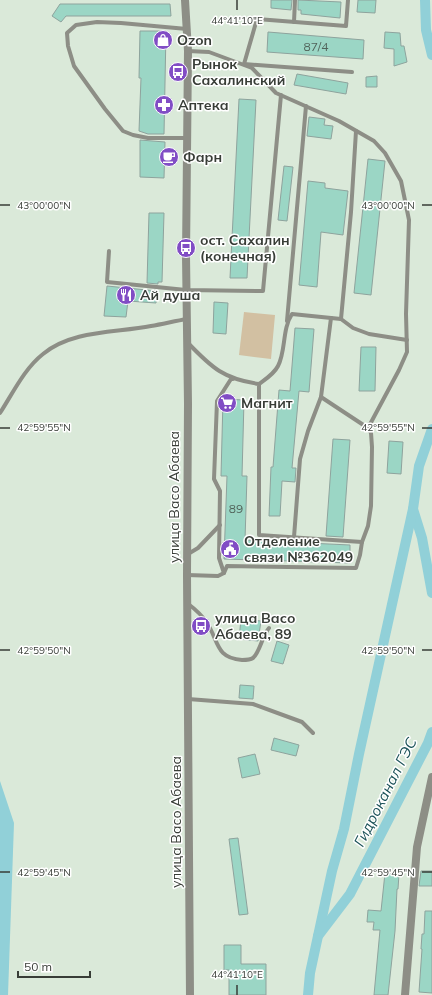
<svg xmlns="http://www.w3.org/2000/svg" width="432" height="995" viewBox="0 0 432 995" font-family="Mulish,sans-serif">
<style>
.green{fill:#d2c0a2}
.water{fill:#91d0d8}
.lines{fill:none;stroke-linecap:round;stroke-linejoin:round}
.canal{stroke:#91d0d8;stroke-width:10}
.building{fill:#9bd6c5;stroke:#8ea39d}
.service{stroke:#8d8e86;stroke-width:4}
.minor{stroke:#8d8e86;stroke-width:8}
.tertiary{stroke:#8d8e86;stroke-width:8}
.ticks{fill:none;stroke:#383d37;stroke-width:1.5}
.labels{text-anchor:middle;dominant-baseline:central;stroke-width:3;stroke-linejoin:round;paint-order:stroke}
.number-label{font-size:12px;fill:#51635a}
.poi-label{font-size:14px;font-weight:bold;fill:#383d37;stroke:#fff;text-anchor:start}
.street-label{font-size:14px;fill:#383d37;stroke:#fff}
.water-label{font-size:15px;font-style:italic;fill:#1c5359;stroke:#fff}
.ticks-label{font-size:10px;text-anchor:middle;fill:#383d37;stroke:#fff;stroke-width:3;stroke-linejoin:round;paint-order:stroke}
</style>
<rect width="100%" height="100%" fill="#dae9d9"/>
<path class="green" d="M244,312L275,315L271,359L239,355Z"/>
<path class="water" d="M0,781L14,823L8,995H0Z"/>
<g class="lines">
<g class="canal">
<path d="M425,0L426,30L432,55"/>
<path d="M432,429L419,466L413,509L422,538L432,593"/>
<path d="M318,936L332,871L344,829L359,754L413,509"/>
<path d="M308,995L310,973L318,936L350,894L428,743L432,732"/>
</g>
</g>
<g class="building">
<path d="M271,0H292L291,10L271,8Z"/>
<path d="M298,0L341,2L340,18L301,14V10H298Z"/>
<path d="M358,0H376L375,13L357,12Z"/>
<path d="M60,4H170L171,16H66L61,22L52,16Z"/>
<path d="M140,31H166L164,134H148L139,131L141,78H139Z"/>
<path d="M268,32L364,40L363,59L267,52Z"/>
<path d="M385,32L400,33L401,46H404L407,62L394,66V49L384,48Z"/>
<path d="M297,74L348,83L346,94L294,85Z"/>
<path d="M377,76V87H366V77Z"/>
<path d="M239,99L256,100L247,278H230Z"/>
<path d="M309,117L325,119L324,125L333,126L331,139L307,136Z"/>
<path d="M140,140L165,142L164,178L140,177Z"/>
<path d="M368,159L385,161L371,295L354,293Z"/>
<path d="M284,166L293,167L287,221L278,220Z"/>
<path d="M308,181L325,183V188L348,191L343,235L321,232L317,287L299,285Z"/>
<path d="M149,213H164L162,282H158V284L147,283Z"/>
<path d="M107,286L157,291L156,303L128,301L126,317L104,316Z"/>
<path d="M214,302L228,303L226,334L213,333Z"/>
<path d="M295,328L314,329L309,392L299,391L292,468H296L295,482L282,481L280,516H269L271,467H273L279,390L290,391Z"/>
<path d="M361,347H376L375,391H359Z"/>
<path d="M223,399L244,400L242,476H247L245,540L350,545V563L224,559L227,476H221Z"/>
<path d="M333,439L350,440L343,537L326,536Z"/>
<path d="M389,441L403,442L401,474L387,473Z"/>
<path d="M241,619L261,621L258,641L239,639Z"/>
<path d="M277,641L289,645L283,664L271,661Z"/>
<path d="M240,685L254,686L253,699L239,698Z"/>
<path d="M274,738L299,745L296,756L271,750Z"/>
<path d="M255,754L260,774L242,778L238,758Z"/>
<path d="M238,838L248,914L239,915L229,839Z"/>
<path d="M421,871H432V886H419Z"/>
<path d="M385,873L399,874L398,889H397L395,931L388,995H374L380,930H373L374,922H367L368,910L381,911Z"/>
<path d="M425,911H432V993L419,992L422,949H421L422,934H424Z"/>
<path d="M224,945H241V964H266V995H229V970H224Z"/>
</g>
<g class="lines">
<g class="service">
<path d="M348,0L346,26L257,19L244,64L352,72"/>
<path d="M294,22L295,0"/>
<path d="M187,29L121,23L97,22L76,25L67,33L68,46L74,66L105,109L123,131L133,135L148,138H187"/>
<path d="M188,51L209,52L252,68L276,93L339,121L374,141L385,153L401,181L409,220L406,314L407,352L399,370L368,428"/>
<path d="M109,251L107,282L186,290L263,291L281,95"/>
<path d="M341,319L351,212L356,131"/>
<path d="M287,321L306,106"/>
<path d="M188,343C212,368 224,379 259,384V535L362,542"/>
<path d="M259,384C266,379 274,374 278,366C286,351 282,329 292,314L341,319L353,328L369,334L407,340"/>
<path d="M0,413C13,393 24,369 43,354C72,330 115,333 151,326C163,324 175,321 187,319"/>
<path d="M294,537L300,459L308,431L321,397L331,318"/>
<path d="M188,554L198,548L220,525"/>
<path d="M224,573L219,558L220,491L214,479L217,401L231,379H233"/>
<path d="M187,575L218,576L224,573L227,566L356,568L360,555L362,542L368,526L371,506L372,447L371,433L368,428L321,397"/>
<path d="M187,603C195,609 202,615 207,623C219,641 215,658 242,660C245,660 250,660 253,658C260,652 262,636 269,628"/>
<path d="M188,699L253,704L302,722L313,733"/>
</g>
<path class="minor" d="M405,995L417,847L432,777"/>
<path class="tertiary" d="M185,0L188,51L186,256L188,404L187,575L190,995"/>
</g>
<path class="ticks" d="M237,0V10M0,205H10M422,205H432M0,428H10M422,428H432M0,650H10M422,650H432M0,872H10M422,872H432M237,985V995"/>
<defs>
<symbol id="shop-disc" viewBox="-11 -11 22 22"><circle r="9.5" fill="#814dc5" stroke="#fff"/><path d="M-5-2.5h2.3a2.7 3.5 0 0 1 5.4 0H5L5.5 6h-11ZM-1.5-2.5h3a1.5 2.3 0 0 0-3 0Z" fill="#fff"/></symbol>
<symbol id="bus-disc" viewBox="-11 -11 22 22"><circle r="9.5" fill="#814dc5" stroke="#fff"/><path d="M-5-6H5V4H4V6H2V4H-2V6H-4V4H-5ZM-3.5-4V0h7V-4ZM-3.5 1.2v1.5H-2V1.2ZM2 1.2v1.5H3.5V1.2Z" fill="#fff"/></symbol>
<symbol id="pharmacy-disc" viewBox="-11 -11 22 22"><circle r="9.5" fill="#814dc5" stroke="#fff"/><path d="M-2-6h4v4h4v4h-4v4h-4v-4h-4v-4h4Z" fill="#fff"/></symbol>
<symbol id="cafe-disc" viewBox="-11 -11 22 22"><circle r="9.5" fill="#814dc5" stroke="#fff"/><path d="M-5.5-4.5H6V0H3Q3 3.5 0 3.5H-2.5Q-5.5 3.5-5.5 0ZM3-3.2v2h1.7v-2ZM-6 4.5H4V6H-6Z" fill="#fff"/></symbol>
<symbol id="restaurant-disc" viewBox="-11 -11 22 22"><circle r="9.5" fill="#814dc5" stroke="#fff"/><path d="M-5-6h1v4h1v-4h1v4h1v-4h1v5L-1.5 .5V6h-2V.5L-5-1ZM5-6V6H3V1.5H1.5Q1.5-4 5-6Z" fill="#fff"/></symbol>
<symbol id="supermarket-disc" viewBox="-11 -11 22 22"><circle r="9.5" fill="#814dc5" stroke="#fff"/><path d="M-6-5.5h2.5l.6 2H6L4.5 2H-2.5L-4.4-4H-6ZM-1.5 3.2a1.3 1.3 0 1 0 .1 0ZM3 3.2a1.3 1.3 0 1 0 .1 0Z" fill="#fff"/></symbol>
<symbol id="civic-disc" viewBox="-11 -11 22 22"><circle r="9.5" fill="#814dc5" stroke="#fff"/><path d="M-.6-6.5H3V-4.5H.6V-3L4-1V1h2V6H-6V1h2V-1L-.6-3ZM-1.2 2.5V6h2.4V2.5Z" fill="#fff"/></symbol>
</defs>
<g fill-rule="evenodd">
<use href="#shop-disc" x="152" y="29" width="22" height="22"/>
<use href="#bus-disc" x="167" y="61" width="22" height="22"/>
<use href="#pharmacy-disc" x="153" y="94" width="22" height="22"/>
<use href="#cafe-disc" x="158" y="146" width="22" height="22"/>
<use href="#bus-disc" x="175" y="237" width="22" height="22"/>
<use href="#restaurant-disc" x="115" y="284" width="22" height="22"/>
<use href="#supermarket-disc" x="216" y="392" width="22" height="22"/>
<use href="#civic-disc" x="219" y="538" width="22" height="22"/>
<use href="#bus-disc" x="190" y="615" width="22" height="22"/>
</g>
<g class="labels">
<g class="number-label">
<text x="316" y="46">87/4</text>
<text x="236" y="508">89</text>
</g>
<g class="poi-label">
<text x="177" y="40">Ozon</text>
<text x="192" y="64">Рынок<tspan x="192" dy="16">Сахалинский</tspan></text>
<text x="178" y="105">Аптека</text>
<text x="183" y="157">Фарн</text>
<text x="200" y="240">ост. Сахалин<tspan x="200" dy="16">(конечная)</tspan></text>
<text x="140" y="295">Ай душа</text>
<text x="241" y="403">Магнит</text>
<text x="244" y="541">Отделение<tspan x="244" dy="16">связи №362049</tspan></text>
<text x="215" y="618">улица Васо<tspan x="215" dy="16">Абаева, 89</tspan></text>
</g>
<g class="street-label">
<text transform="translate(174 497) rotate(-90)">улица Васо Абаева</text>
<text transform="translate(176 822) rotate(-90)">улица Васо Абаева</text>
</g>
<g class="water-label">
<text transform="translate(385 792) rotate(-63)">Гидроканал ГЭС</text>
</g>
</g>
<g class="ticks-label">
<text x="237" y="24">44°41'10"E</text>
<text x="44" y="209">43°00'00"N</text>
<text x="388" y="209">43°00'00"N</text>
<text x="44" y="431">42°59'55"N</text>
<text x="388" y="431">42°59'55"N</text>
<text x="44" y="654">42°59'50"N</text>
<text x="388" y="654">42°59'50"N</text>
<text x="44" y="876">42°59'45"N</text>
<text x="388" y="876">42°59'45"N</text>
<text x="237" y="978">44°41'10"E</text>
</g>
<path d="M18 971v6h72v-6" fill="none" stroke="#383d37" stroke-width="2"/>
<text x="24" y="971" font-size="12" fill="#383d37" stroke="#ffffff" stroke-width="3" paint-order="stroke">50 m</text>
</svg>
